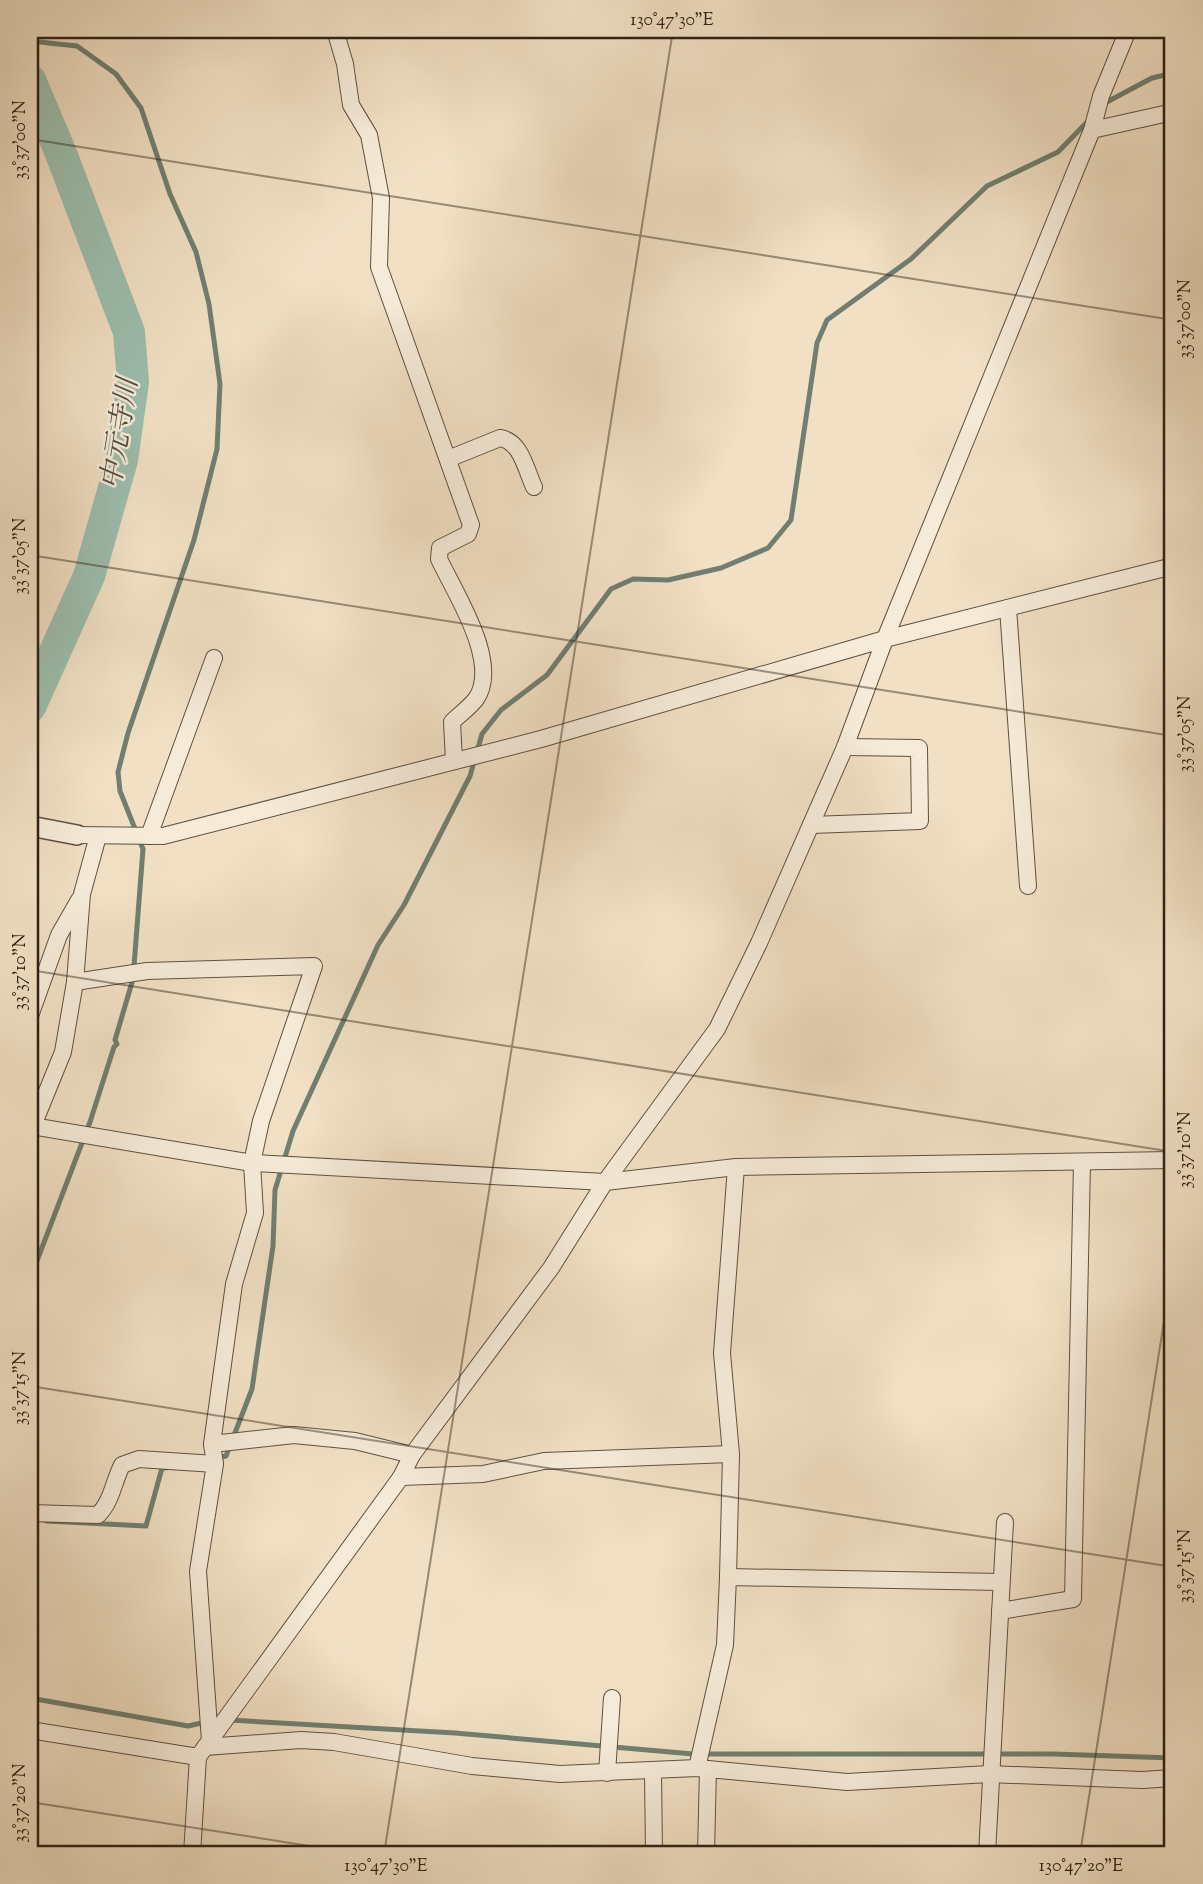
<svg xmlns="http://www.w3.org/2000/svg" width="1203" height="1884" viewBox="0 0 1203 1884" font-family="'Sorts Mill Goudy','Noto Serif JP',serif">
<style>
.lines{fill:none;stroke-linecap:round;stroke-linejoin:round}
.stream{stroke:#707f71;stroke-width:5}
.river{stroke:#9cbeae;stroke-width:32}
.minor-casing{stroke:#5f5041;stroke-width:18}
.tertiary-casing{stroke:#5f5041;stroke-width:22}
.minor{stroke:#f6ebd9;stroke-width:16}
.tertiary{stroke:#f6ebd9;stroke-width:19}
.ticks{fill:none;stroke:#2e2015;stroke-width:2;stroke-opacity:0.45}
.labels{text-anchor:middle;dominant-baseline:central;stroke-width:5;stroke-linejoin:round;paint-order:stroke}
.water-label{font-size:28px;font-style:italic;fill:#4f4f43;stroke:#f6ebd9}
.neatline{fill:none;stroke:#2e2015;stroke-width:2.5}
.ticks-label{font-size:18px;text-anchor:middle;fill:#2e2015}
</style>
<rect width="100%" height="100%" fill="#f1e0c4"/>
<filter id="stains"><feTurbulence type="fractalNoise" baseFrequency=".00286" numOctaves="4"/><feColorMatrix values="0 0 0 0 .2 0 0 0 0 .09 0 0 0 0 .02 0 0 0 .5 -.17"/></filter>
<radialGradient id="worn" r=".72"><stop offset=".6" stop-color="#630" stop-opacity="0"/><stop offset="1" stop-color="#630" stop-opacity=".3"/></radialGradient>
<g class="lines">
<g class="stream">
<path d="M30,41L77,46L116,74L141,108L170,194L196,252L209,304L220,384L217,449L194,540L128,733L118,772L120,791L143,849L133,979L115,1040L117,1044L114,1047L90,1122L30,1279"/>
<path d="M1103,104L1152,78L1173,73"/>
<path d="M217,1458L226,1456L252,1389L273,1246L275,1190L293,1131L378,945L404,905L470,776L482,734L501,710L547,675L611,589L633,579L668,580L721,568L768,548L791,520L817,343L827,320L911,259L987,186L1058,152L1090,119"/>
<path d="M46,1521L146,1526L162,1468H166"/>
<path d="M30,1698L188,1726L206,1722"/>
<path d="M230,1720L455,1733L693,1754H1054L1173,1758"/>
</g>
<path class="river" d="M30,80L60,151L129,332L133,382L122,460L89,576L30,707"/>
<defs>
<g id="minor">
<path d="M335,30L345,64L351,105L369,135L381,198L379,267L471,525L468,534L440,548L439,559C455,593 501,663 476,699C470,707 459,715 452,722L454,761"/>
<path d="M1092,130L1173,112"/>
<path d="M448,459L500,438C521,441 526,470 534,487"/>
<path d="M1008,608L1028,886"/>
<path d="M811,825L920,821L919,748L845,747"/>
<path d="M77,835L163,836L541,739L885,639L1173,566"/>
<path d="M149,836L214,658"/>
<path d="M75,982L147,971L314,966L261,1121L252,1163L255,1213L234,1284L212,1444L215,1464L198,1571L210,1741"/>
<path d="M30,1016L59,935L79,900"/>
<path d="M32,1126L252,1163L605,1182L736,1167L1173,1160"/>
<path d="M30,1133L63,1052L75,982L82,894L98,836"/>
<path d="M212,1444L294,1435L355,1441L412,1455"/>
<path d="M401,1477L483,1474L544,1461L731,1454"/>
<path d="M30,1513L98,1515C112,1501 113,1483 122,1465L139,1459L215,1464"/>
<path d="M728,1577L731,1454L722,1353L736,1167"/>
<path d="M1000,1611L1073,1599L1082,1162"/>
<path d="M30,1730L198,1757"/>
<path d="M205,1747L301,1740L334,1742L472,1766L560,1774L697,1768L847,1782L989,1774L1142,1780L1173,1778"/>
<path d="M697,1768L725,1645L728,1577L1001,1582"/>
<path d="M653,1772L654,1854"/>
<path d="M607,1773L612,1698"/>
<path d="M192,1854L198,1757L401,1477L412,1455L551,1268L605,1182L717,1029L759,943L845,747L885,639L1092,130L1101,96L1128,30"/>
<path d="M706,1854L708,1769"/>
<path d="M987,1854L1005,1522"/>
</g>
<path id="tertiary" d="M30,826L77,835"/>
</defs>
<use href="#minor" class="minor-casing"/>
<use href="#tertiary" class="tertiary-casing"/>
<use href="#minor" class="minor"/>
<use href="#tertiary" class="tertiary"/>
</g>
<path class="ticks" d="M30,139L1173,320M30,555L1173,736M30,970L1173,1152M30,1386L1173,1567M30,1802L360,1854M384,1854L673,30M1080,1854L1173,1264"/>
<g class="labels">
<g class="water-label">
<text transform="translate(121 434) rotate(-81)">中元寺川</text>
</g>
</g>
<rect width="1203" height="1884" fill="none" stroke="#f1e0c4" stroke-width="77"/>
<rect x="38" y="38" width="1126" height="1808" class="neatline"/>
<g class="ticks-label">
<text x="672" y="25">130°47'30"E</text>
<text transform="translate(19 140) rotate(-90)" y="6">33°37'00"N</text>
<text transform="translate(1184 319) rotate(-90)" y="6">33°37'00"N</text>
<text transform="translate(19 556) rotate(-90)" y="6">33°37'05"N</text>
<text transform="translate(1184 734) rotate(-90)" y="6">33°37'05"N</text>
<text transform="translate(19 972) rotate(-90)" y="6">33°37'10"N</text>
<text transform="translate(1184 1150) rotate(-90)" y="6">33°37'10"N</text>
<text transform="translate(19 1388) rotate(-90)" y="6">33°37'15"N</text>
<text transform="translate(1184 1566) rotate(-90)" y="6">33°37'15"N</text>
<text transform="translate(19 1803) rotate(-90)" y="6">33°37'20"N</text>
<text x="386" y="1871">130°47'30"E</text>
<text x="1081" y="1871">130°47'20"E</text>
</g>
<rect width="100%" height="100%" filter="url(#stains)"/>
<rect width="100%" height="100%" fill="url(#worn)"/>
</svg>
